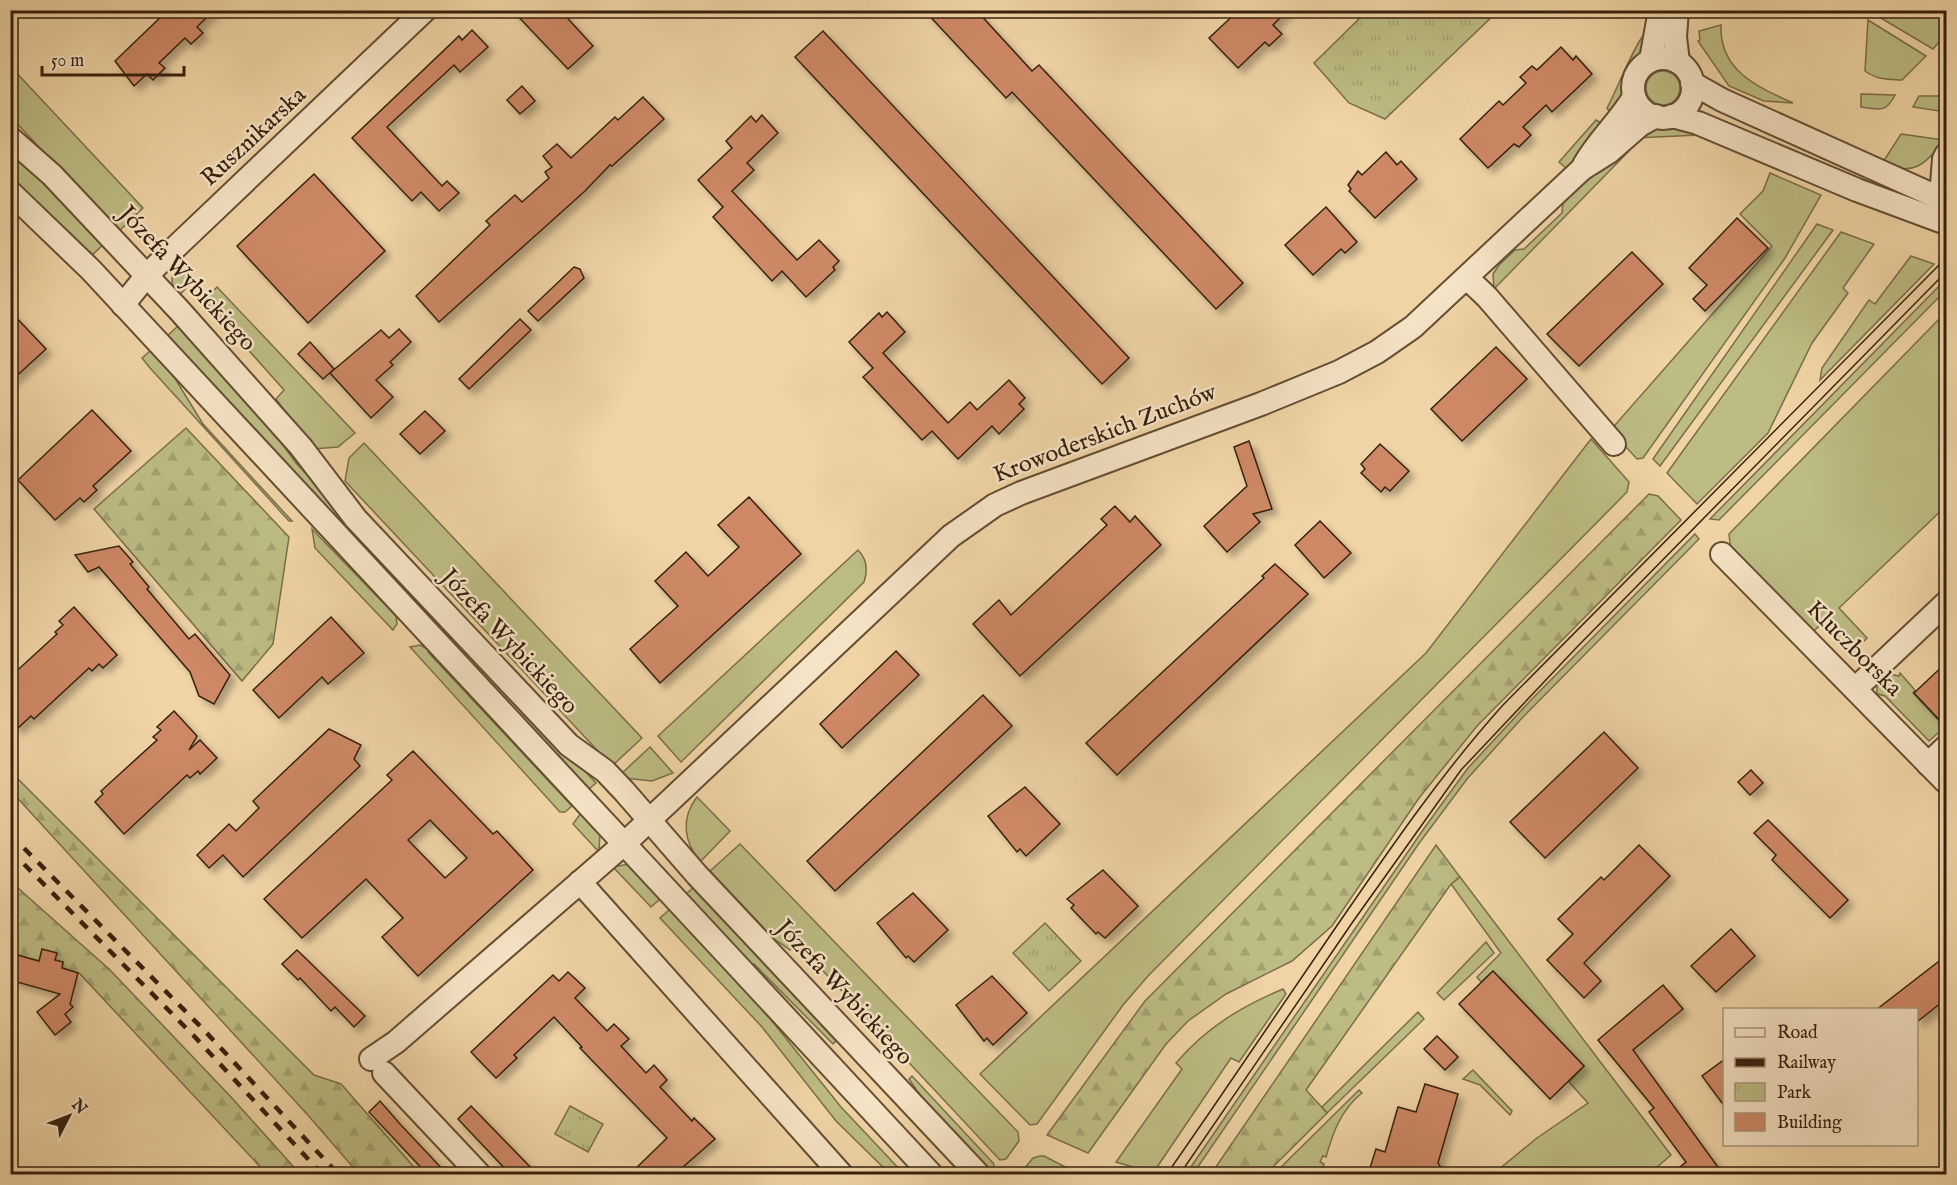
<svg xmlns="http://www.w3.org/2000/svg" width="1957" height="1185" viewBox="0 0 1957 1185" font-family="'IM FELL English',serif">
<style>
.green{fill:#bdbc84;stroke:#7a6e48;stroke-width:1.5}
.forest{fill:url(#forest-firs);stroke:#7a6e48;stroke-width:1.5}
.park{fill:url(#park-tufts);stroke:#7a6e48;stroke-width:1.5}
.building{fill:#ce8866;stroke:#36200d;stroke-width:1.5;fill-rule:evenodd;filter:url(#shadow)}
.lines{fill:none;stroke-linecap:round;stroke-linejoin:round}
.minor-casing{stroke:#644d33;stroke-width:26}
.minor{stroke:#f5e3c5;stroke-width:22}
.tram{stroke:#36200d;stroke-width:1.5}
.rail{stroke:#36200d;stroke-width:4.5;stroke-dasharray:10 10;stroke-linecap:butt}
.labels{text-anchor:middle;dominant-baseline:central;stroke-width:5;stroke-linejoin:round;paint-order:stroke}
.street-label{font-size:24px;fill:#36200d;stroke:#f5e3c5}
</style>
<defs>
<pattern id="forest-firs" width="22" height="20" patternUnits="userSpaceOnUse" patternTransform="scale(1.5)"><rect width="22" height="20" fill="#bdbc84"/><path d="M5 1l3.5 6h-7zM16 11l3.5 6h-7z" fill="#a3a171"/></pattern>
<pattern id="park-tufts" width="24" height="20" patternUnits="userSpaceOnUse" patternTransform="scale(1.5)"><rect width="24" height="20" fill="#bdbc84"/><path d="M3 7l-1-3M5 7V3M7 7l1-3M15 17l-1-3M17 17v-4M19 17l1-3" fill="none" stroke="#a3a171"/></pattern>
<filter id="shadow"><feDropShadow dx="5.5" dy="5.5" stdDeviation="3" flood-color="#0004"/></filter>
</defs>
<rect width="100%" height="100%" fill="#f0d4a6"/>
<filter id="stains"><feTurbulence type="fractalNoise" baseFrequency=".00333" numOctaves="4"/><feColorMatrix values="0 0 0 0 .2 0 0 0 0 .09 0 0 0 0 .02 0 0 0 .5 -.17"/></filter>
<radialGradient id="worn" r=".72"><stop offset=".6" stop-color="#630" stop-opacity="0"/><stop offset="1" stop-color="#630" stop-opacity=".3"/></radialGradient>
<g class="green">
<path d="M1869,11H1946V34L1933,49Z"/>
<path d="M1868,20L1926,56L1902,80C1888,79 1877,80 1865,71Z"/>
<path d="M1721,25C1719,71 1758,87 1793,103L1764,101L1729,86L1698,41L1700,40L1699,31Z"/>
<path d="M1647,31L1645,51L1629,68L1625,79L1623,99L1613,117L1607,108C1616,92 1636,40 1647,31Z"/>
<path d="M11,67L143,208L118,232L11,117Z"/>
<circle cx="1663" cy="88" r="17"/>
<path d="M1861,94L1895,95C1885,114 1880,109 1861,107Z"/>
<path d="M1919,96H1946V112L1913,107Z"/>
<path d="M1596,120L1604,125L1567,169L1559,162Z"/>
<path d="M1657,126H1674L1700,135L1634,138Z"/>
<path d="M1901,134L1944,140C1925,166 1914,175 1881,165Z"/>
<path d="M11,148L106,242L88,259L11,176Z"/>
<path d="M1628,149V152L1494,289L1493,274L1499,265L1515,250L1524,249L1562,213L1563,202L1588,178Z"/>
<path d="M1770,173L1821,195L1785,258L1643,458L1637,459L1614,434L1615,425L1772,246L1740,214L1763,191Z"/>
<path d="M1817,224L1833,230L1660,466L1653,459Z"/>
<path d="M1841,232L1874,244L1843,288L1848,293L1812,343L1768,433L1697,504L1667,473Z"/>
<path d="M1911,256L1934,264L1820,380L1822,368L1869,300L1875,304Z"/>
<path d="M181,262L190,272L193,280L178,297C170,284 169,274 181,262Z"/>
<path d="M1946,279V290L1719,520L1710,519Z"/>
<path d="M217,287L355,433L338,447L313,449L276,399L284,390L204,300Z"/>
<path d="M1946,312V506L1839,608L1867,638L1851,654L1822,623L1811,634L1731,552L1729,534Z"/>
<path d="M182,322L252,402L296,463L596,783L588,790L164,339Z"/>
<path d="M152,349L171,372L203,424L292,521H289L150,368L142,358Z"/>
<path d="M1591,439L1629,482L1627,492L1148,976L1123,1005L1037,1124L1030,1125L980,1074L1426,653Z"/>
<path d="M364,443L642,738L612,766L345,481L349,458Z"/>
<path d="M312,529L396,616L397,624L393,630L315,548Z"/>
<path d="M1695,534L1699,539L1522,718L1467,779L1420,842L1193,1174H1186L1425,827L1468,768L1530,701Z"/>
<path d="M858,550C867,559 868,570 864,582L681,762L658,736Z"/>
<path d="M420,645L429,650L428,652L572,806L565,812H560L410,647Z"/>
<path d="M1900,673L1915,690L1913,693L1945,727L1929,741L1885,696L1877,694V687L1890,674L1899,676Z"/>
<path d="M650,747L673,773L652,781L624,778L621,774Z"/>
<path d="M697,797L730,831L701,861C683,843 681,817 697,797Z"/>
<path d="M581,813L600,832L599,852L573,824Z"/>
<path d="M740,844L1018,1132L1019,1141L1006,1159L1000,1160L797,943L790,950L773,938L710,871Z"/>
<path d="M629,864L660,899L651,907L613,867Z"/>
<path d="M1460,877L1671,1155L1649,1174H1493L1537,1138L1588,1103L1569,1082L1584,1066L1493,971L1481,982L1477,977L1501,953L1451,884Z"/>
<path d="M694,887L836,1041L833,1044L754,964L752,965L686,894Z"/>
<path d="M670,909L760,1006L841,1107L904,1174H890L836,1121L762,1027L660,918Z"/>
<path d="M1486,942L1494,953L1444,1000L1437,993Z"/>
<path d="M1283,989L1286,994L1239,1062L1231,1058L1153,1173L1116,1162L1182,1069L1176,1063C1206,1028 1240,1007 1283,989Z"/>
<path d="M1418,1012L1424,1019L1327,1113L1322,1107Z"/>
<path d="M1473,1070L1512,1111L1510,1115L1480,1085L1463,1079Z"/>
<path d="M912,1076L994,1164L993,1174L926,1104L909,1079Z"/>
<path d="M1359,1090L1362,1093C1341,1110 1333,1132 1326,1157L1323,1156L1320,1162L1324,1164L1321,1174H1274Z"/>
<path d="M1040,1156H1044L1075,1172L1073,1174H1020L1033,1158Z"/>
</g>
<g class="forest">
<path d="M186,428L289,537L273,644L242,681L94,509Z"/>
<path d="M1649,494L1658,496L1681,520L1477,726L1419,798L1332,926L1292,961L1226,994L1188,1021L1166,1044L1088,1153L1047,1135L1145,1001Z"/>
<path d="M11,772L314,1075L341,1084L420,1174H359L306,1113L11,791Z"/>
<path d="M1436,845L1460,877L1451,884L1306,1090L1327,1113L1266,1174H1211Z"/>
<path d="M10,881L109,969L231,1097L300,1174H267L79,973L62,968L63,962L39,961L11,953Z"/>
</g>
<g class="park">
<path d="M1367,11V10L1498,11L1385,119L1349,103L1314,63Z"/>
<path d="M1045,923L1081,961L1049,991L1013,953Z"/>
<path d="M570,1106L603,1124L588,1152L555,1134Z"/>
</g>
<g class="building">
<path d="M168,10H214L197,27L203,33L191,44L185,38L159,63L165,68L153,80L147,74L134,86L115,61Z"/>
<path d="M512,10H560L593,46L568,69Z"/>
<path d="M924,10H976L1032,71L1039,65L1243,283L1216,309L1012,92L1006,98Z"/>
<path d="M1239,10H1288L1273,25L1282,34L1269,46L1265,42L1238,68L1209,38Z"/>
<path d="M472,30L488,47L460,72L454,65L387,127L442,186L447,181L459,193L439,211L421,192L412,201L352,138L459,36L462,40Z"/>
<path d="M823,31L1129,358L1102,384L795,57Z"/>
<path d="M1561,47L1573,60L1576,56L1592,74L1552,112L1546,105L1523,127L1531,135L1519,147L1514,144L1488,168L1460,139L1499,101L1503,105L1526,83L1520,77L1532,66L1537,70Z"/>
<path d="M522,86L535,101L520,114L507,100Z"/>
<path d="M643,97L664,119L612,166L610,165L585,191L439,322L416,296L490,225L486,221L515,195L522,202L549,178L545,172L552,167L543,156L557,144L571,158L615,117L618,120Z"/>
<path d="M762,115L778,133L747,163L754,170L732,191L797,260L819,240L839,261L833,267L835,270L806,297L782,271L772,281L713,217L723,207L698,180L732,148L726,141L751,116L756,122Z"/>
<path d="M1386,152L1397,165L1401,161L1417,179L1375,218L1349,191L1351,189L1348,185L1358,171L1362,175Z"/>
<path d="M314,174L385,251L308,323L237,246Z"/>
<path d="M1326,207L1357,242L1345,253L1341,249L1313,275L1285,245Z"/>
<path d="M1737,218L1768,248L1705,311L1693,299L1707,285L1689,268Z"/>
<path d="M1632,252L1663,284L1579,366L1547,334Z"/>
<path d="M574,267L580,269L584,278L538,321L528,311Z"/>
<path d="M10,311L46,349L10,382Z"/>
<path d="M887,312L905,332L883,353L948,423L970,402L977,410L1009,380L1025,398L1019,404L1024,409L999,434L992,426L958,459L932,431L922,440L863,377L873,368L849,342L879,313L882,317Z"/>
<path d="M520,319L531,330L469,389L459,379Z"/>
<path d="M399,329L411,342L390,362L393,365L376,380L393,397L371,418L330,373L381,330L389,338Z"/>
<path d="M310,342L334,369L323,379L298,354Z"/>
<path d="M1496,347L1527,379L1462,441L1431,409Z"/>
<path d="M92,410L131,451L93,486L97,490L84,502L80,498L55,520L18,480Z"/>
<path d="M425,411L445,431L420,454L400,434Z"/>
<path d="M1249,441L1272,509L1253,514L1260,522L1227,552L1204,526L1247,486L1234,447Z"/>
<path d="M1380,444L1409,471L1390,491L1385,487L1381,492L1361,473L1365,469L1361,464Z"/>
<path d="M749,497L801,554L660,683L630,649L678,606L655,581L686,552L708,576L739,547L718,525Z"/>
<path d="M1115,506L1130,522L1135,516L1161,545L1020,676L973,624L999,600L1011,615L1107,525L1101,519Z"/>
<path d="M1320,521L1351,553L1324,578L1295,545Z"/>
<path d="M119,546L133,562L130,564L149,587L147,589L189,639L195,634L230,675L214,704L199,696L190,672L99,567L88,572L75,555Z"/>
<path d="M1275,564L1308,594L1117,775L1086,743L1264,578L1262,576Z"/>
<path d="M74,607L117,655L103,668L99,664L92,671L89,668L34,719L31,716L17,729L10,721V677L57,634L55,632L63,625L59,621Z"/>
<path d="M331,617L364,653L328,684L322,677L279,718L253,690Z"/>
<path d="M896,651L919,675L842,748L820,724Z"/>
<path d="M1947,662V728L1914,693Z"/>
<path d="M983,695L1012,726L835,891L807,861Z"/>
<path d="M174,711L197,736L189,750L200,740L217,758L200,774L198,771L190,778L187,775L124,834L95,802L103,794L101,791L157,740L153,737L161,730L157,727Z"/>
<path d="M329,729L361,745L354,759L360,766L243,877L223,855L209,868L197,855L229,824L236,831L259,808L253,801Z"/>
<path d="M1604,732L1638,768L1545,858L1510,822Z"/>
<path d="M413,751L493,834L497,831L533,870L418,976L382,937L403,918L366,879L302,938L264,899L392,780L387,775ZM430,820L467,858L445,878L408,840Z"/>
<path d="M1751,770L1763,783L1750,795L1738,782Z"/>
<path d="M1025,787L1060,824L1026,856L1020,849L1017,852L988,816Z"/>
<path d="M1768,820L1848,900L1830,918L1772,860L1776,855L1754,833Z"/>
<path d="M1639,845L1670,876L1584,963L1601,981L1584,998L1547,960L1573,934L1558,919L1601,877L1604,880Z"/>
<path d="M1103,870L1138,906L1105,938L1098,932L1096,934L1071,908L1074,905L1067,899Z"/>
<path d="M913,893L948,930L914,962L908,956L906,958L877,923Z"/>
<path d="M1731,929L1755,956L1716,992L1691,966Z"/>
<path d="M42,949L57,953L55,960L63,962L62,968L78,973L70,1004L73,1007L65,1014L71,1022L55,1035L37,1012L60,994L10,980V953L39,961Z"/>
<path d="M297,950L365,1016L354,1027L335,1007L331,1011L300,978L298,980L282,964Z"/>
<path d="M1947,955V998L1917,1022V1010H1876Z"/>
<path d="M1493,971L1584,1066L1550,1099L1459,1004Z"/>
<path d="M568,972L585,988L575,998L607,1031L614,1024L629,1039L621,1046L646,1073L654,1065L667,1080L660,1087L692,1121L694,1118L715,1139L675,1174H630L667,1138L580,1048L582,1047L554,1017L514,1055L517,1058L496,1078L471,1052L553,975L559,981Z"/>
<path d="M992,976L1027,1013L993,1045L987,1038L984,1041L956,1005Z"/>
<path d="M1663,985L1683,1009L1633,1050L1723,1174H1671L1686,1162L1649,1112L1654,1108L1598,1040Z"/>
<path d="M1437,1036L1458,1057L1445,1070L1424,1049Z"/>
<path d="M1725,1059V1107L1702,1076Z"/>
<path d="M1425,1084L1458,1094L1438,1163L1445,1174H1368L1376,1149L1385,1152L1398,1107L1416,1112Z"/>
<path d="M380,1101L400,1124L447,1174H427L369,1112Z"/>
<path d="M471,1106L537,1174H510L458,1119Z"/>
</g>
<g class="lines">
<defs>
<g id="minor">
<path d="M1677,10L1675,37L1678,62"/>
<circle cx="1663" cy="88" r="30"/>
<path d="M1651,60L1660,10"/>
<path d="M1692,83L1722,100L1946,201"/>
<path d="M1672,116L1698,123L1857,190L1946,223"/>
<path d="M10,138L52,175L179,310L301,447L356,519L569,745L605,771L624,791L697,875L978,1174"/>
<path d="M1584,165C1599,139 1619,122 1634,97"/>
<path d="M1942,184L1944,159L1946,155"/>
<path d="M10,192L91,270L931,1174"/>
<path d="M1467,278L1487,297L1614,444"/>
<path d="M123,305L147,275L179,244L425,10"/>
<path d="M1722,554L1946,782"/>
<path d="M1855,689L1946,603"/>
<path d="M1928,764L1946,747"/>
<path d="M580,882L841,1174"/>
<path d="M371,1059L396,1042L624,844L951,536L995,505L1021,493L1261,404L1339,372L1377,352L1413,327L1582,169L1609,152L1640,125L1656,116"/>
<path d="M384,1073L479,1174"/>
</g>
</defs>
<use href="#minor" class="minor-casing"/>
<use href="#minor" class="minor"/>
<g class="tram">
<path d="M1167,1174C1224,1092 1280,1009 1336,927C1389,850 1441,774 1503,705L1946,258"/>
<path d="M1180,1174L1352,923L1461,770L1577,647L1946,272"/>
</g>
<g class="rail">
<path d="M10,834L203,1029L338,1174"/>
<path d="M10,850L194,1036L322,1174"/>
</g>
</g>
<g class="labels">
<g class="street-label">
<text transform="translate(254 137) rotate(-43)">Rusznikarska</text>
<text transform="translate(187 279) rotate(47)">Józefa Wybickiego</text>
<text transform="translate(1105 434) rotate(-21)">Krowoderskich Zuchów</text>
<text transform="translate(509 642) rotate(47)">Józefa Wybickiego</text>
<text transform="translate(1854 649) rotate(45)">Kluczborska</text>
<text transform="translate(844 993) rotate(47)">Józefa Wybickiego</text>
</g>
</g>
<rect width="1957" height="1185" fill="none" stroke="#f0d4a6" stroke-width="36"/>
<rect x="12" y="12" width="1933" height="1161" fill="none" stroke="#36200d" stroke-width="3"/>
<rect x="18" y="18" width="1921" height="1149" fill="none" stroke="#36200d" stroke-width="1.5"/>
<rect x="1723" y="1008" width="195" height="138" fill="#f5e3c5" stroke="#a9957b" stroke-width="1.5"/>
<rect x="1735" y="1028" width="30" height="9" fill="#f5e3c5" stroke="#a9957b" stroke-width="1.5"/>
<text x="1777" y="1038" font-size="18" fill="#36200d">Road</text>
<rect x="1735" y="1058" width="30" height="9" fill="#36200d" stroke="#a9957b" stroke-width="1.5"/>
<text x="1777" y="1068" font-size="18" fill="#36200d">Railway</text>
<rect x="1735" y="1083" width="30" height="18" fill="url(#park-tufts)" stroke="#a9957b" stroke-width="1.5"/>
<text x="1777" y="1098" font-size="18" fill="#36200d">Park</text>
<rect x="1735" y="1113" width="30" height="18" fill="#ce8866" stroke="#a9957b" stroke-width="1.5"/>
<text x="1777" y="1128" font-size="18" fill="#36200d">Building</text>
<g transform="translate(69 1116) rotate(48)" stroke="#f5e3c5" stroke-width="4.5" paint-order="stroke">
<path d="M0-4.5L10 22L0 15L-10 22Z" fill="#36200d"/>
<text y="-9" font-size="16" font-weight="bold" text-anchor="middle" fill="#36200d">N</text>
</g>
<path d="M42 66v9h142v-9" fill="none" stroke="#36200d" stroke-width="3"/>
<text x="51" y="66" font-size="18" fill="#36200d" stroke="#f5e3c5" stroke-width="4.5" paint-order="stroke">50 m</text>
<rect width="100%" height="100%" filter="url(#stains)"/>
<rect width="100%" height="100%" fill="url(#worn)"/>
</svg>
